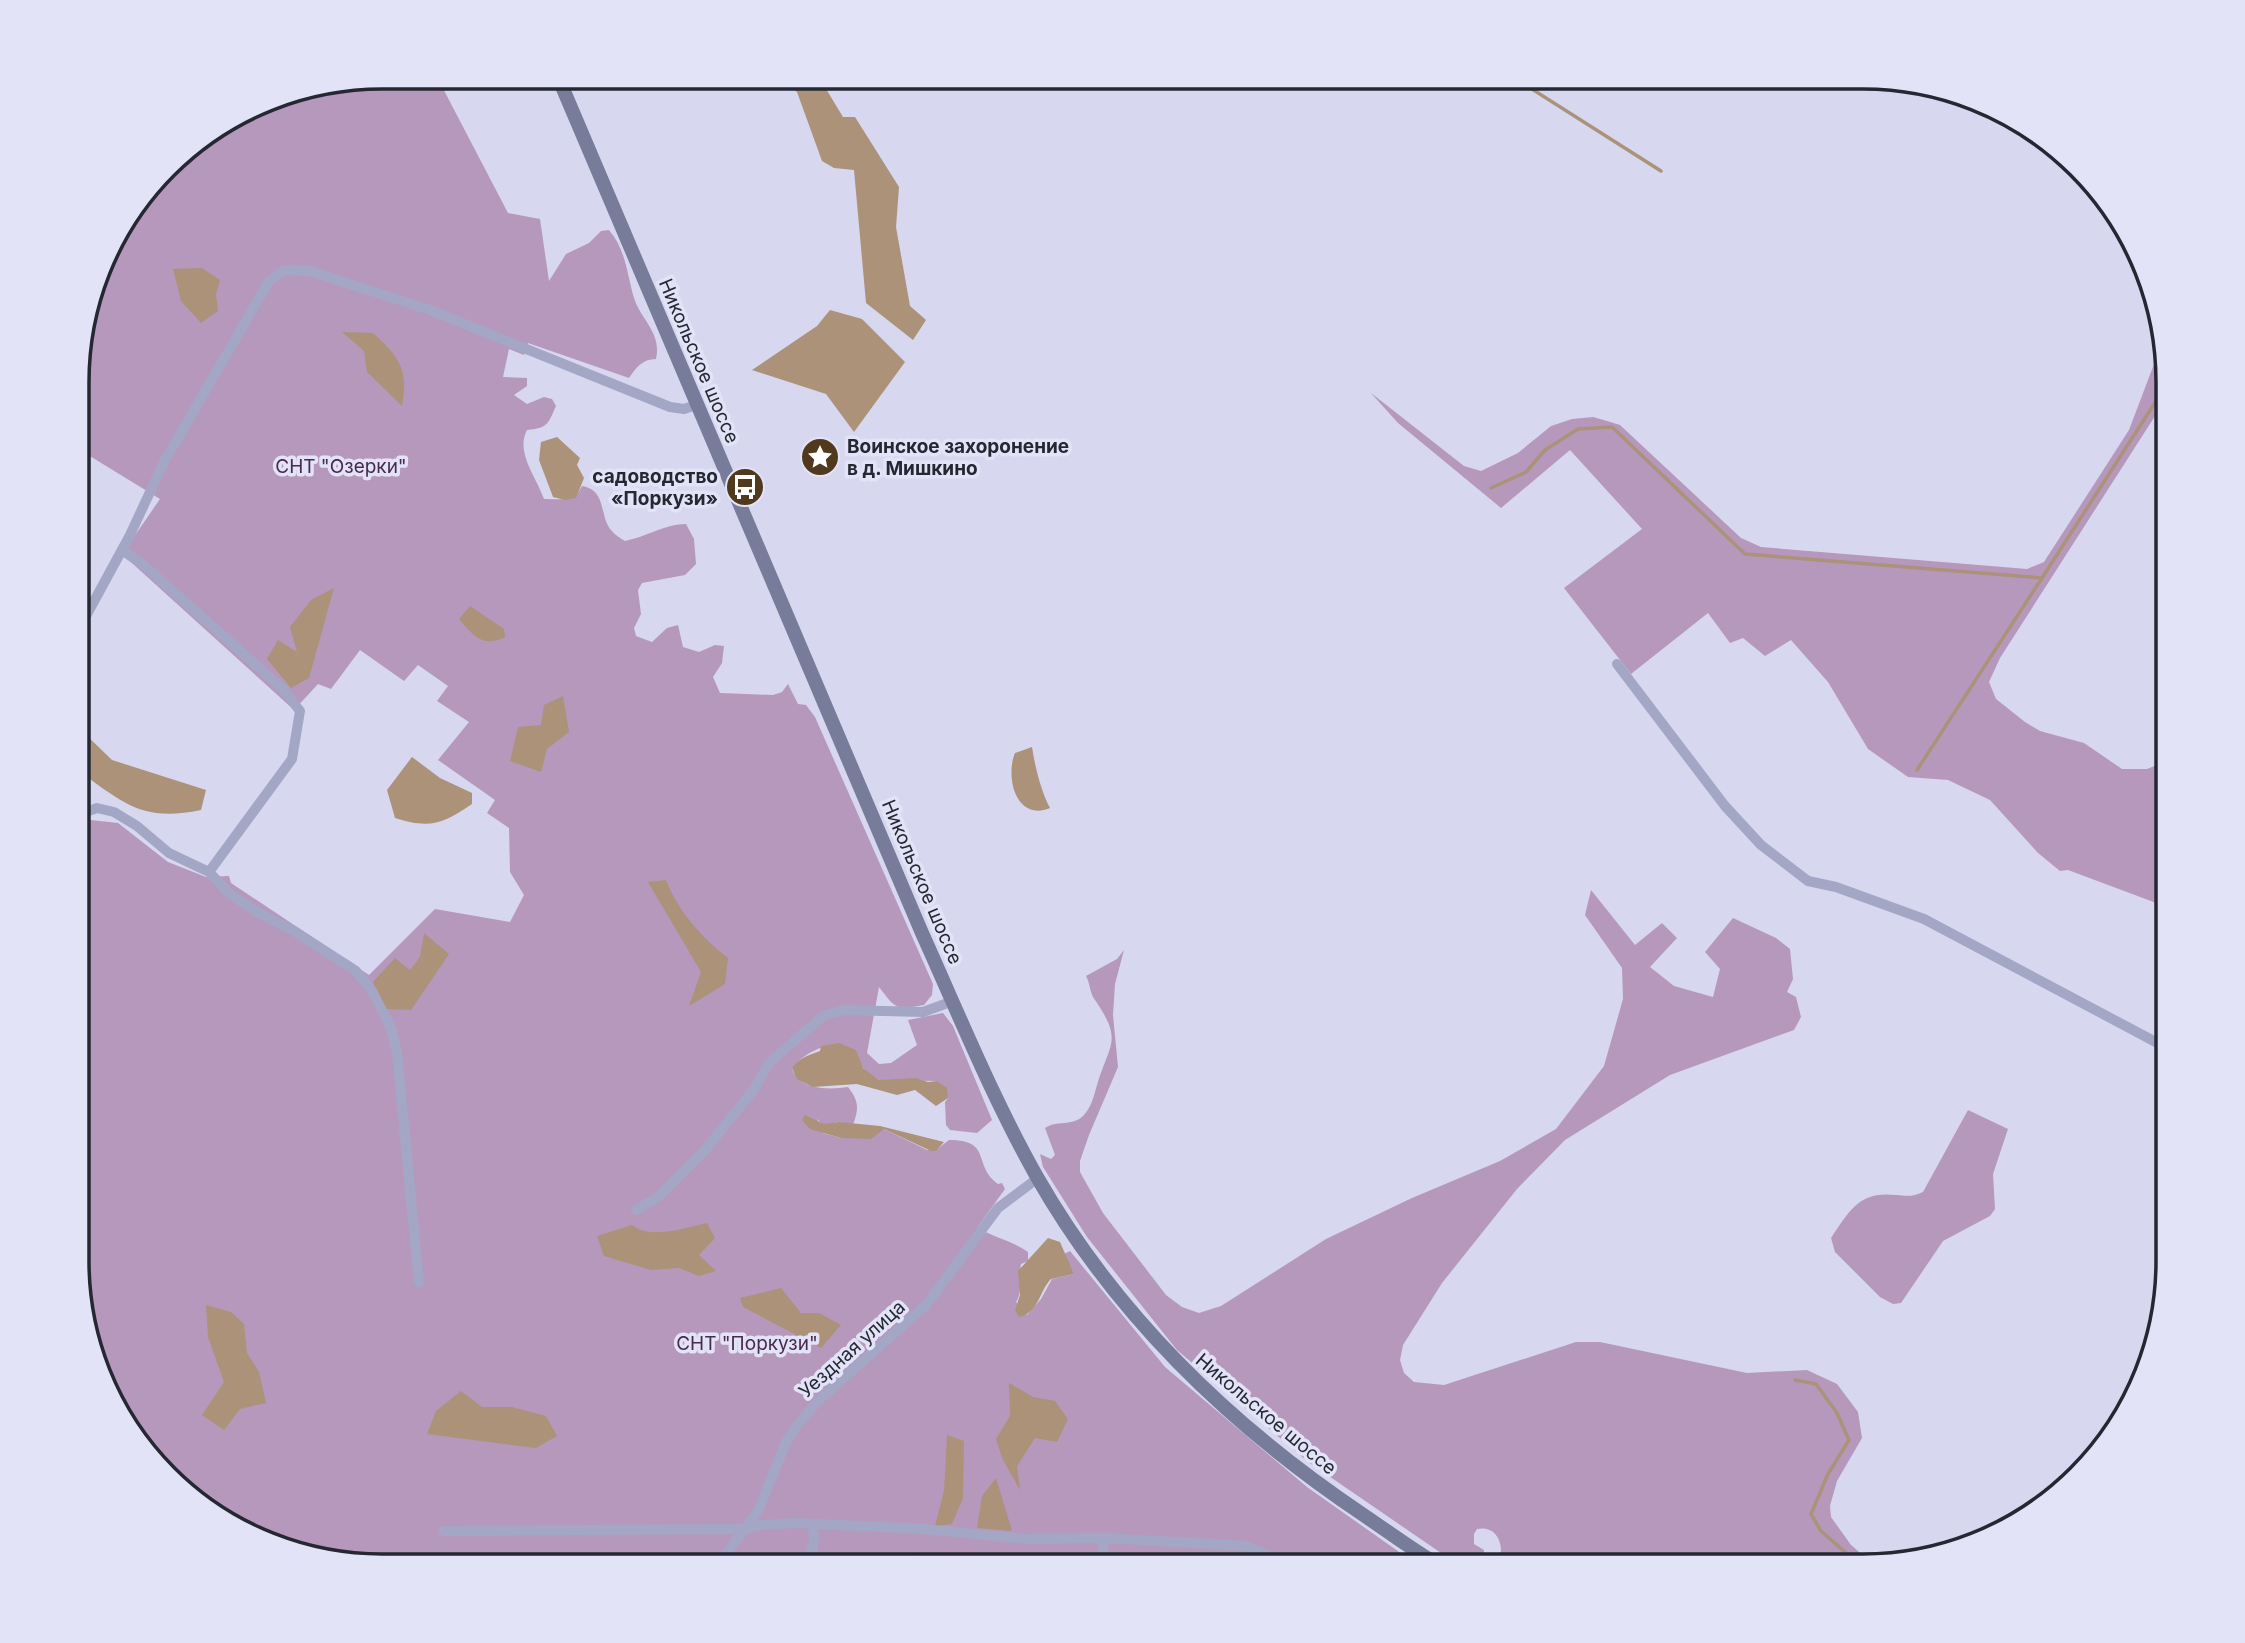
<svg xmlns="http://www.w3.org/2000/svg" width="2245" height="1643" viewBox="0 0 2245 1643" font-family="Inter,sans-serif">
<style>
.green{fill:#b698bd}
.water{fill:#ab9278}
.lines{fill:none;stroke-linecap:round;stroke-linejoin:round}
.stream{stroke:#ab9278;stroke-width:3.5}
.minor{stroke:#a4a6c6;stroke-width:10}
.secondary{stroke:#767c9a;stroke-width:14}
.labels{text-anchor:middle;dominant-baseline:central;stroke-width:7;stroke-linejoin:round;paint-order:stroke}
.street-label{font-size:19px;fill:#252832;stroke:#e3e3f8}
.poi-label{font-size:19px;font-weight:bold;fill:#252832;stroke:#e3e3f8;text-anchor:start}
.park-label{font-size:19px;fill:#492a4f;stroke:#e3e3f8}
.rim{fill:none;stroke:#252832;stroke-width:3.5}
</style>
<rect width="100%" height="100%" fill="#d7d7ef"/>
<g class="green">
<path d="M382,77H437L508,213L540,219L549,281L566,254L589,243L601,231L609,230C626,250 627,274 634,298C641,320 662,333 656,359C642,359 636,368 629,378L528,343L524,355L509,349L503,377L527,378V386L514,395L527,404L544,397L552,399L556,406C548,424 548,428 527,430C515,452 537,478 544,499C552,499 566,500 575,498L582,486C607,490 599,516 611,530C615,535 620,538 625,541C646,537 665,524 686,524L694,539L696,564L685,575L642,583L638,590L641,614L634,628L636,636L652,642L667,628L678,625L683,647L699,652L715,645L724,646L722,663L713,677L720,693L773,695L782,692L788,684L798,704L806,705L815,717L933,984L932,995L924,1005C895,1010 896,1009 879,987L867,1053L879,1064L891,1063L917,1045L908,1020L943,1013L953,1026L992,1120L977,1133L950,1130L946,1125L945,1102L948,1098L937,1081L879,1080L866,1071L843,1045C825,1043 803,1053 792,1069C801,1090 828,1090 848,1087C859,1101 859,1108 853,1125L839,1122L823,1125L817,1119L823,1133L841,1138L884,1129L927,1150H936L949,1140C993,1140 972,1165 998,1184L1002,1183L1005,1189L977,1228C994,1237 1012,1241 1028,1252V1261L1021,1264C1019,1277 1023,1291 1016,1302L1027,1315L1041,1299L1052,1279L1074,1274L1064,1254L1070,1251L1165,1367L1307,1487L1419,1566L363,1565L284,1550L196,1503L118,1413L80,1300L81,819L118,823L168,862L206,877L229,876L231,883L369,975L435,909L510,922L524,895L510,872L509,828L487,813L495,800L438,760L469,722L437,701L448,686L418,665L404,681L360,650L331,689L318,684L294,710L122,554L160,499L80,450V343L109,247L181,153L266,100Z"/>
<path d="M2162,343C2167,361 2172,384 2164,402L2000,658L1989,682L1996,699L2025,722L2040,731L2084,743L2122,769H2147L2167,761V907L2068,870L2060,871L2038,853L1990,800L1948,780L1908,777L1868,749L1828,682L1791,640L1765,656L1743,638L1730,643L1708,613L1631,674L1564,588L1642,529L1570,450L1501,508L1398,423L1371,393L1464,466L1481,471L1518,453L1551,426L1572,419L1593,417L1607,421L1620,425L1741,538L1761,547L2027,569L2044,562L2129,430Z"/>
<path d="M1591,890L1635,945L1662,923L1677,938L1650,967L1674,986L1713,997L1720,969L1705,952L1733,918L1776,938L1790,949L1793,979L1787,992L1796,997L1801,1017L1794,1030L1670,1075L1565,1140L1517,1189L1442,1283L1403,1345L1400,1360L1404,1373L1414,1382L1444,1385L1576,1342H1600L1747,1373L1807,1370L1837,1384L1858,1412L1862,1438L1837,1481L1830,1506L1831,1517L1851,1545L1873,1564L1495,1566C1496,1560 1501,1554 1501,1549C1500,1534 1490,1526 1477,1529L1474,1534V1544L1484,1550L1483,1566H1460L1307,1461L1177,1350L1087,1237L1043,1167L1040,1154L1051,1159L1055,1155L1045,1128C1056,1120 1073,1127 1084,1115C1092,1106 1094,1095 1097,1085C1110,1042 1123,1041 1095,1000C1090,994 1090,983 1086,976L1117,959L1124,950L1115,984L1113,1015L1118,1067L1089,1135L1080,1161V1172L1103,1213L1166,1295L1182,1307L1199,1313L1221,1306L1326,1239L1412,1198L1500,1161L1556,1129L1604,1066L1623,999L1622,968L1585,915Z"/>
<path d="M1968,1110L2008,1129L1993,1174L1995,1209L1990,1216L1943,1241L1901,1303L1893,1304L1880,1297L1835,1252L1831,1238C1850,1210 1859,1191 1896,1195C1907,1196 1913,1197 1923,1192Z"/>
</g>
<g class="water">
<path d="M775,77H816L823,84L843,117H855L899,187L896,227L910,306L926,320L913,340L866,303L854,170L834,168L822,161L797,92Z"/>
<path d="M202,268L220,280L216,295L218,311L201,323L181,301L173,269Z"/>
<path d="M830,310L862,319L905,362L854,432L826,394L752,370L817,326Z"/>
<path d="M342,332L373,333C399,357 409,369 402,406L367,372L364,351Z"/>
<path d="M557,437L580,458L577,465L584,478L576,498L565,500L553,497L539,460L541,442Z"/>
<path d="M334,588L309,678L291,688L267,659L278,640L297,652L290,627L311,600Z"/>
<path d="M470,606L504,629L505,637C482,648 474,636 459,619Z"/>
<path d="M563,696L569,732L547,749L541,772L510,761L518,727L541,725L544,705Z"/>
<path d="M83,732L112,760L206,790L201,810C143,822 125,804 80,772V734Z"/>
<path d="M1032,747C1035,767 1041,791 1050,808C1016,822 1005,777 1015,753Z"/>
<path d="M412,757L440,778L472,793V804C443,824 429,829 395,818L387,790Z"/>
<path d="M666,880C678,911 701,937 728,958L725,984L689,1006L701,972L648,882Z"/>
<path d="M424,933L449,954L411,1010L386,1009L373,982L395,958L410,970L420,957Z"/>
<path d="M839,1043L856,1050L863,1068L879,1080L916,1078L928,1082L937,1081L947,1088L948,1098L936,1106L915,1090L897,1095L857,1084L813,1087L797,1079L792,1068C799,1058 809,1055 820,1051L821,1046Z"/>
<path d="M805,1115L824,1124L839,1122L880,1126L944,1142L936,1151H931L884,1129L871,1139L841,1138L810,1129L802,1120Z"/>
<path d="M707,1223L715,1238L699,1255L716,1271L699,1276L679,1268L651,1270L604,1256L597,1236L632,1225C651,1240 685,1228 707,1223Z"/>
<path d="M1048,1238L1060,1242L1074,1274L1051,1279C1039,1291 1039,1313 1019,1317L1015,1310L1020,1295L1018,1271Z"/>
<path d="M781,1288L801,1313H819L841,1325L821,1348L743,1307L740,1298Z"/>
<path d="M206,1305L231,1312L244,1324L247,1353L259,1372L266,1403L240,1409L224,1430L202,1415L224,1382L208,1337Z"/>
<path d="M1009,1383L1033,1397L1055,1401L1068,1419L1057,1442L1035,1438L1017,1466L1020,1490L1002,1458L996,1439L1010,1416Z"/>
<path d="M461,1391L482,1407H512L546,1416L557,1436L536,1448L427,1434L436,1411Z"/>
<path d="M947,1435L964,1441L963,1498L952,1524L935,1526L944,1491Z"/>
<path d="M996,1478L1012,1531L977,1528L982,1496Z"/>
<path d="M914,1552L934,1557L936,1566H895Z"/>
</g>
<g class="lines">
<g class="stream">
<path d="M1513,77L1661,171"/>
<path d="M1491,488L1526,472L1545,450L1578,429L1612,427L1745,554L2042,578L2158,398L2167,362"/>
<path d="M1917,770L2042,578"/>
<path d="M1795,1380L1816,1384L1837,1413L1849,1440L1828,1474L1811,1514L1821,1531L1861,1566"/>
</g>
<g class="minor">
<path d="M122,550L141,563L283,689L300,711L292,759L209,872"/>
<path d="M80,627L129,537L164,462L269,281L284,270L310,271L430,310L670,407L684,409L696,405"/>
<path d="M1617,664L1725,806L1761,845L1808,881L1836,887L1924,919L2167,1048"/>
<path d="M80,814L97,808L114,812L137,826L169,853L209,872L230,894L257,912L294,931L356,971L372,991L391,1028L397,1053L419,1283"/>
<path d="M636,1210L658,1197L705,1150L755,1088L769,1063L823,1016L844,1010L923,1012L953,1001"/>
<path d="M444,1531L744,1529L760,1525L796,1523L924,1529L1026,1539L1104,1538L1246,1546L1270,1556L1278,1566"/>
<path d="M717,1566L758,1511L786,1442L798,1424L818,1401L926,1305L998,1208L1038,1178"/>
<path d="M809,1566L814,1540L813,1525"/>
<path d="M1102,1566L1104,1538"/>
</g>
<path class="secondary" d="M558,77L922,933C959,1015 993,1099 1037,1177C1117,1317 1232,1427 1365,1516C1390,1533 1414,1551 1440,1566"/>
</g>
<defs>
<symbol id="sight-disc" viewBox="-11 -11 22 22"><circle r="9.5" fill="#51391d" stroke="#e3e3f8"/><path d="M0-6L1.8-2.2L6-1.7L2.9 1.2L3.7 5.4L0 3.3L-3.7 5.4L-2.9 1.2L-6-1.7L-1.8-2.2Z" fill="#fff"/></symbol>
<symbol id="bus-disc" viewBox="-11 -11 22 22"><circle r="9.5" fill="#51391d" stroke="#e3e3f8"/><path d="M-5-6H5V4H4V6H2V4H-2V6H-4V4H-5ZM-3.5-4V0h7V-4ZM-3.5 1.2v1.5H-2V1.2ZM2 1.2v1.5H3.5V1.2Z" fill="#fff"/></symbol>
</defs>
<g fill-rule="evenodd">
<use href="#sight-disc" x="798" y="435" width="44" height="44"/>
<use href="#bus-disc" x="723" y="465" width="44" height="44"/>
</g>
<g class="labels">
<g class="street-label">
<text transform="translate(699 361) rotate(67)">Никольское шоссе</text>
<text transform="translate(922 882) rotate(67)">Никольское шоссе</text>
<text transform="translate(852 1349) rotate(-42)">Уездная улица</text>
<text transform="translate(1266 1414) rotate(40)">Никольское шоссе</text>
</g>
<g class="poi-label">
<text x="847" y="446">Воинское захоронение<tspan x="847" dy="22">в д. Мишкино</tspan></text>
<text x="718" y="476" text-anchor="end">садоводство<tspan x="718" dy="22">«Поркузи»</tspan></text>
</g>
<g class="park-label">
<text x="341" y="466">СНТ "Озерки"</text>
<text x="747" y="1343">СНТ "Поркузи"</text>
</g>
</g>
<path d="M0 0H2245V1643H0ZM382 89H1863A293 293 0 0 1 2156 382V1261A293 293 0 0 1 1863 1554H382A293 293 0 0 1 89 1261V382A293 293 0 0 1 382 89Z" fill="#e3e3f8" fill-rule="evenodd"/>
<path class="rim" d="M382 89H1863A293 293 0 0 1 2156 382V1261A293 293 0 0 1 1863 1554H382A293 293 0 0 1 89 1261V382A293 293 0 0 1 382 89Z"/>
</svg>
